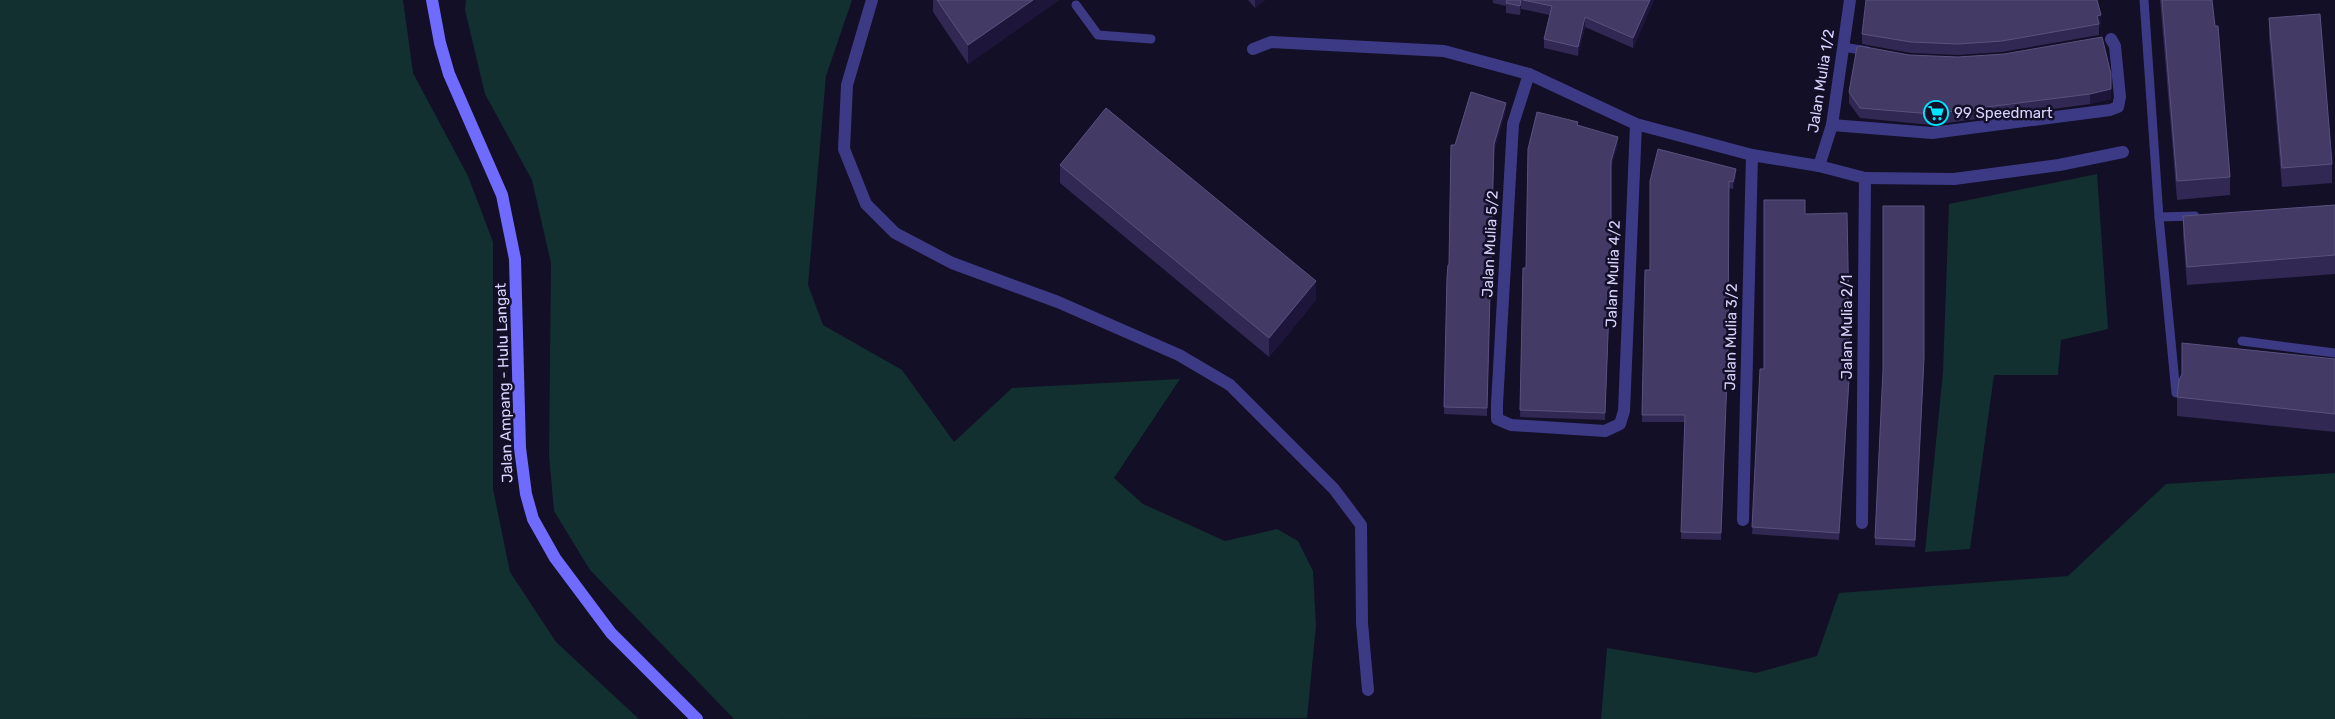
<svg xmlns="http://www.w3.org/2000/svg" width="2335" height="719" viewBox="0 0 2335 719" font-family="Rubik,sans-serif">
<style>
.green{fill:#12302f}
.lines{fill:none;stroke-linecap:round;stroke-linejoin:round}
.lane{stroke:#3d3a85;stroke-width:9}
.street{stroke:#3d3a85;stroke-width:12}
.secondary{stroke:#6f6bff;stroke-width:12}
.wall{fill:#312854}
.shaded-wall{fill:#1d163a}
.building{fill:#433a66;stroke:#5a527e}
.labels{text-anchor:middle;dominant-baseline:central;stroke-width:5;stroke-linejoin:round;paint-order:stroke}
.street-label{font-size:15px;fill:#d9d4ff;stroke:#130f26}
.poi-label{font-size:15px;fill:#d9d4ff;stroke:#130f26;text-anchor:start}
</style>
<rect width="100%" height="100%" fill="#130f26"/>
<g class="green">
<path d="M0,0H403L413,73L468,176L493,242V489L510,572L556,642L639,719H0Z"/>
<path d="M466,0H852L826,76L808,285L823,325L902,370L954,442L1012,388L1180,379L1114,478L1143,504L1225,541L1277,529L1298,541L1313,571L1316,626L1307,718L734,719L590,570L554,511L549,455L551,263L532,180L485,94L465,10Z"/>
<path d="M2097,174L2108,329L2061,340L2058,375H1994L1970,549L1925,552L1943,372L1949,204Z"/>
<path d="M2335,473V719H1601L1607,648L1756,673L1817,656L1839,593L2068,576L2166,484Z"/>
</g>
<g class="lines">
<g class="lane">
<path d="M2144,0L2159,217L2176,393"/>
<path d="M1076,5L1098,35L1151,39"/>
<path d="M1843,47L1867,51"/>
<path d="M2159,217L2195,216"/>
<path d="M2242,341L2335,353"/>
</g>
<g class="street">
<path d="M872,0L847,85L844,149L866,204L895,233L952,263L1058,302L1179,355L1230,385L1334,489L1361,525L1362,623L1368,690"/>
<path d="M1253,49L1271,42L1444,51L1529,74L1636,124L1752,155L1819,166L1865,178L1862,523"/>
<path d="M1529,74L1513,124L1497,404V419L1511,425L1605,431L1620,424L1624,411L1636,124"/>
<path d="M1832,125L1932,133L2110,110L2118,107L2120,97L2115,46L2111,39"/>
<path d="M1819,166L1832,125L1850,0"/>
<path d="M1865,178L1954,179L2059,165L2123,152"/>
<path d="M1743,520L1752,155"/>
</g>
<path class="secondary" d="M432,0L440,43L449,74L502,195L515,259L520,448L526,494L533,519L555,558L611,633L697,719"/>
</g>
<g class="wall">
<path d="M933,0H1059L968,64L933,12Z"/>
<path d="M1248,0H1265L1255,8Z"/>
<path d="M1493,0H1654L1633,48L1585,27L1578,56L1544,48V39L1550,15L1521,9L1520,15L1506,13V6L1493,3Z"/>
<path d="M2097,0L2101,25L2099,26V35L2002,52L1958,55L1911,53L1862,44V34Z"/>
<path d="M2160,0H2212L2230,177V195L2177,200Z"/>
<path d="M2269,18L2332,164V183L2282,187L2269,37Z"/>
<path d="M1909,55L1958,57L2111,99L2090,104L1932,125L1860,118L1849,103V92Z"/>
<path d="M1506,110L1494,151L1487,416L1444,414L1447,277L1449,265Z"/>
<path d="M1578,125L1618,144L1611,168V262L1605,420L1520,417L1523,268H1526Z"/>
<path d="M1060,165L1316,300L1269,357L1060,183Z"/>
<path d="M1736,169V176L1733,189L1729,188L1721,540L1681,539L1685,422H1642L1645,270H1650Z"/>
<path d="M2335,205V274L2187,285L2183,235V216Z"/>
<path d="M1805,214L1850,371L1839,540L1752,534L1764,369Z"/>
<path d="M2335,359V432L2177,416V397Z"/>
<path d="M1924,365L1915,547L1875,545V538Z"/>
</g>
<g class="shaded-wall">
<path d="M1033,0H1059L968,64V45Z"/>
<path d="M1255,0H1265L1255,8Z"/>
<path d="M1521,0V9L1520,15V6Z"/>
<path d="M1650,0H1654L1633,48V38Z"/>
<path d="M2101,15V25L2099,26L2097,16Z"/>
<path d="M1585,17V27L1578,56V47Z"/>
<path d="M2111,89V99L2090,104V94Z"/>
<path d="M1506,103V110L1494,151L1487,416L1494,144Z"/>
<path d="M1618,137V144L1611,168V161Z"/>
<path d="M1736,169V176L1733,189V182Z"/>
<path d="M1316,281V300L1269,357V338Z"/>
<path d="M1850,364V371L1839,540V533Z"/>
</g>
<g class="building">
<path d="M937,0H1033L968,45Z"/>
<path d="M1507,0H1521L1520,6L1506,3Z"/>
<path d="M1523,0H1650L1633,38L1585,17L1578,47L1544,39L1552,6Z"/>
<path d="M1866,0H2097L2101,15L2097,16L2099,24L2002,41L1958,44L1911,42L1862,34Z"/>
<path d="M2162,0H2212L2215,26H2218L2230,177L2177,181Z"/>
<path d="M2320,14L2332,164L2282,168L2269,18Z"/>
<path d="M2102,37L2111,74V89L2090,94L1932,114L1860,108L1849,92L1857,47L1860,46L1909,55L1958,57L2004,54Z"/>
<path d="M1471,92L1506,103L1494,144L1487,408L1444,407L1447,277L1448,265H1449L1451,145H1455Z"/>
<path d="M1106,108L1316,281L1269,338L1060,165Z"/>
<path d="M1537,112L1578,122L1577,125L1618,137L1611,161V255L1605,413L1520,410L1523,268H1526L1528,149Z"/>
<path d="M1658,149L1736,169L1733,182L1729,181L1728,352L1721,533L1681,532L1685,415H1642L1645,270H1650V181Z"/>
<path d="M1764,200H1805V214L1847,213L1850,364L1839,533L1752,527L1760,369H1764Z"/>
<path d="M2335,205V255L2187,267L2183,216Z"/>
<path d="M1883,206H1924V358L1915,540L1875,538L1883,370Z"/>
<path d="M2182,343L2335,359V414L2177,397L2179,380L2182,374Z"/>
</g>
<defs>
<symbol id="supermarket-ring" viewBox="-11 -11 22 22"><circle r="9.5" fill="#130f26" stroke="#00e5ff" stroke-width="1.5"/><path d="M-6-5.5h2.5l.6 2H6L4.5 2H-2.5L-4.4-4H-6ZM-1.5 3.2a1.3 1.3 0 1 0 .1 0ZM3 3.2a1.3 1.3 0 1 0 .1 0Z" fill="#00e5ff"/></symbol>
</defs>
<g fill-rule="evenodd">
<use href="#supermarket-ring" x="1922" y="99" width="28" height="28"/>
</g>
<g class="labels">
<g class="street-label">
<text transform="translate(1821 81) rotate(-81)">Jalan Mulia 1/2</text>
<text transform="translate(1490 244) rotate(-87)">Jalan Mulia 5/2</text>
<text transform="translate(1613 274) rotate(-88)">Jalan Mulia 4/2</text>
<text transform="translate(1847 327) rotate(-90)">Jalan Mulia 2/1</text>
<text transform="translate(1731 337) rotate(-89)">Jalan Mulia 3/2</text>
<text transform="translate(504 383) rotate(-92)">Jalan Ampang - Hulu Langat</text>
</g>
<g class="poi-label">
<text x="1954" y="113">99 Speedmart</text>
</g>
</g>
</svg>
